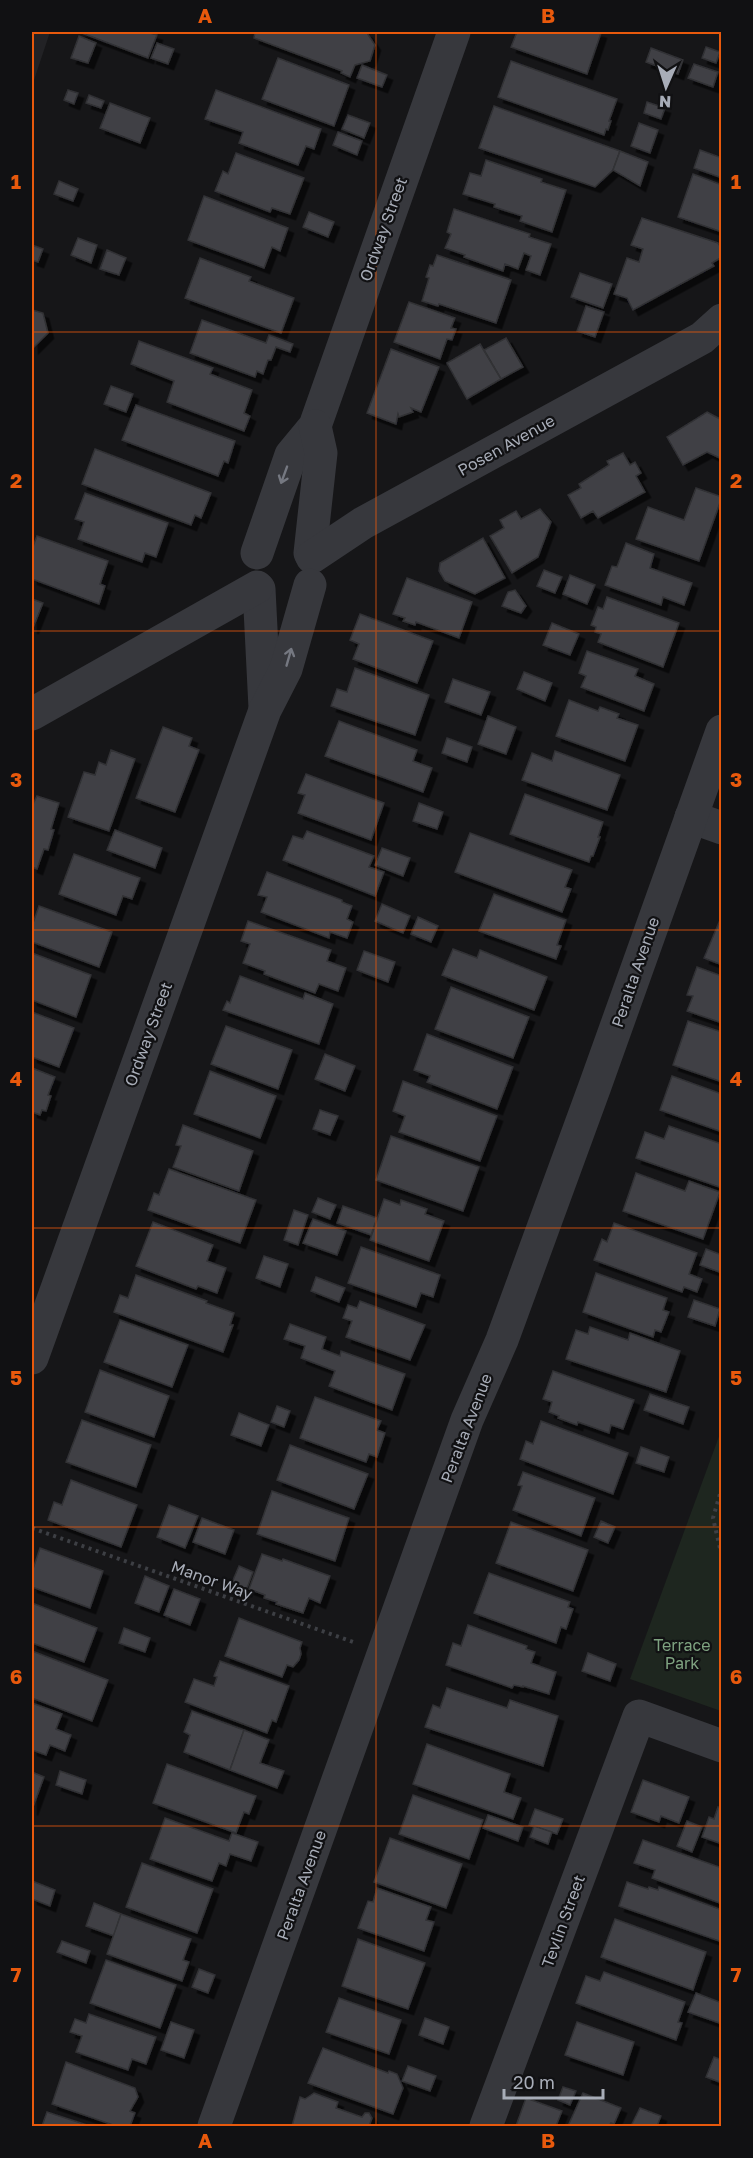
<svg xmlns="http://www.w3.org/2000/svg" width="753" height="2158" viewBox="0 0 753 2158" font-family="'Golos Text',sans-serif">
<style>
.built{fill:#222225}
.green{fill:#1e261f}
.building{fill:#404145;stroke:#303034;stroke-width:1.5;filter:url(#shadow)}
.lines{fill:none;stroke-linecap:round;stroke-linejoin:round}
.path{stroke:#3d3f44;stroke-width:4;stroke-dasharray:3 4.5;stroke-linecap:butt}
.minor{stroke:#37383d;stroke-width:33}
.oneway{stroke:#757881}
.grid{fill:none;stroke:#e8590c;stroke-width:1.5;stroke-opacity:0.55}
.labels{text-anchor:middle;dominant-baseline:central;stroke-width:4.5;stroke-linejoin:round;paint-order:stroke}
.street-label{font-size:16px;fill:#a8adb8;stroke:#111113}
.park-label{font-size:16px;fill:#7fa381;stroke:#111113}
.neatline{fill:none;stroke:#e8590c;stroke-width:2}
.grid-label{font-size:20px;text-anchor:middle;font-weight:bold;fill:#e8590c}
</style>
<defs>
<filter id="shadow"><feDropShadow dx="5.5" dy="5.5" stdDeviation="0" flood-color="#0009"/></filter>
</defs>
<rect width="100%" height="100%" fill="#161618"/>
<path class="built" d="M32,32H50L32,86Z"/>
<path class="green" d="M721,1431V1711L630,1679Z"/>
<g class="building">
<path d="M79,32H147L157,35L148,58Z"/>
<path d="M255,32H363L367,33L375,45L370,61L355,65L350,77L341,73L342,71L254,38Z"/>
<path d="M517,32H598L601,33L587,74L511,47Z"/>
<path d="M79,36L96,43L88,63L71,58Z"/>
<path d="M157,43L174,49L168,64L151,58Z"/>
<path d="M706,47L720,52L716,63L702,58Z"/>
<path d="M651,48L683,60L678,74L646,62Z"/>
<path d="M278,58L349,85L334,126L262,99Z"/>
<path d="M511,61L617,99L609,121H611L608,130L606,129L604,135L498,97Z"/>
<path d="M694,64L718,72L713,87L688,78Z"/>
<path d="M362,65L387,75L382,87L357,78Z"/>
<path d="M68,90L78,93L74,104L64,100Z"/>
<path d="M216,90L321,129L314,149L306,146L298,165L239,143L243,132L205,119Z"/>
<path d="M89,95L104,101L101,108L86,103Z"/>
<path d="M647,102L665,108L661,119L644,113Z"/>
<path d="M110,103L150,118L140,143L100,128Z"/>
<path d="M494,106L620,151L613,170L595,187L479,148Z"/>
<path d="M348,115L370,123L364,138L342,129Z"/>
<path d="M639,123L658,130L650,153L631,146Z"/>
<path d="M338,132L362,141L357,155L333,145Z"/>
<path d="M700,150L722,158V178L694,168Z"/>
<path d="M620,151L648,162L640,186L613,170Z"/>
<path d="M236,153L304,178L290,214L272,208L270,212L215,191L223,171L228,174Z"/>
<path d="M486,160L542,179L541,182L566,190L552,232L520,221L522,216L494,207L495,204L463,194L470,173L481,176Z"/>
<path d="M693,174L722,185V232L678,217Z"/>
<path d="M59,181L78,189L73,201L54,194Z"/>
<path d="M204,196L288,228L280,251L272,247L264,268L188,240Z"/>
<path d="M454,209L530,234L529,237L551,244L540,275L526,270L531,256L524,253L518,269L505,264L503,271L464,257L465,255L445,248L451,234L447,232Z"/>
<path d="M309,212L334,222L328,237L303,227Z"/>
<path d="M642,218L718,243L722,249V257L712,263L714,266L633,310L627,298L614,294L627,258L639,262L643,249L631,245Z"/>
<path d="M78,238L97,245L91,263L71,255Z"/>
<path d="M32,245L43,249L38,262L32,260Z"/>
<path d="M107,250L126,258L119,275L100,269Z"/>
<path d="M437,255L511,280L496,323L439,304L438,306L422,301L429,278L426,277L430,265L433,266Z"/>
<path d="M200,258L251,277L249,281L294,298L281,333L185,298Z"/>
<path d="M580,273L612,284L603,308L571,297Z"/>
<path d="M409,302L455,318L451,328L456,329L452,340L447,339L440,359L394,342Z"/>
<path d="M586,306L604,312L595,337L577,331Z"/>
<path d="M32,310L43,313L48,333L33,348Z"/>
<path d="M202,320L266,343L269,335L293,344L290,352L276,347L271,360H268L263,374L257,371L255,377L190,353Z"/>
<path d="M506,338L523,367L501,379L484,350Z"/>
<path d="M139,341L213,368L210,374L252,390L244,413L250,416L244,431L167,402L174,381L131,364Z"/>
<path d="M480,344L501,379L467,399L447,363Z"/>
<path d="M391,349L439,367L421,412L411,408L413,412L399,417L398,414L396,424L367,413Z"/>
<path d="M111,386L133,394L126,412L104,404Z"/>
<path d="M136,405L235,441L228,463L224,461L218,476L122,440Z"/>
<path d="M707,412L722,420V459L707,452L683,465L667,437Z"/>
<path d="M95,449L211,493L201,518L195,515L191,525L82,484Z"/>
<path d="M623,453L630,465L635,462L641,473L636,476L645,492L598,518L593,511L581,518L568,495L581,488L579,484L609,465L607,461Z"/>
<path d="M696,488L722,497L699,561L636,539L648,507L684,520Z"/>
<path d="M85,493L168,523L156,557L145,553L142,562L78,539L84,522L75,519Z"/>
<path d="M540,509L551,522L538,557L512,573L490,536L504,528L500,520L516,511L521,519Z"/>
<path d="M37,536L108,561L100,584L105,586L99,604L32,579V549Z"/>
<path d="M483,538L505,578L475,594L445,581L439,571L440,563Z"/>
<path d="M626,543L654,554L650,568L692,583L684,605L663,597L661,605L605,585L612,566L617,567Z"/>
<path d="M544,570L562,577L555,593L537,586Z"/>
<path d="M570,575L595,585L587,604L563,594Z"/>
<path d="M407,578L472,602L459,638L416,622L415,625L403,621L405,618L393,614Z"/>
<path d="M515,590L526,606L521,613L502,606L508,592Z"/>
<path d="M607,597L679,623L663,667L598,642L601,634L595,632L596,627L591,625L598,607L603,609Z"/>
<path d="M32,599L43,603L33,628H32Z"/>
<path d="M360,614L433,641L417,683L353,659L359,644L350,640Z"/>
<path d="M552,623L579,634L570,655L543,645Z"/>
<path d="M587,651L638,669L635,676L654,684L644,711L581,687L586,676L579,673Z"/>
<path d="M355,668L429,695L415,735L331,706L337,689L347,692Z"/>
<path d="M524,672L552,683L545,701L517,689Z"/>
<path d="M453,679L490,692L481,715L445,702Z"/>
<path d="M569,700L598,711L600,707L619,714L617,718L638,725L625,761L556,736Z"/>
<path d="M488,716L516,727L506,754L478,744Z"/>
<path d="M339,721L417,750L413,761L432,768L423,792L325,756Z"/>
<path d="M163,727L192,738L189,746L199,750L175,812L136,798Z"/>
<path d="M447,738L472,747L467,762L442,753Z"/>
<path d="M111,750L135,759L109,831L68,817L84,772L95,775L99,762L106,765Z"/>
<path d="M555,751L620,775L607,810L522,780L532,753L552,761Z"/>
<path d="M306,774L384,803L371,840L298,813L305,795L298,793Z"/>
<path d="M525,794L603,822L598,837H600L593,856H591L589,862L510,834Z"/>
<path d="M37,796L59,803L51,829L54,830L48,850L44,849L37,869L32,867V804H33Z"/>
<path d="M419,803L443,812L437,829L413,821Z"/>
<path d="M115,830L162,848L155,868L107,850Z"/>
<path d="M307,831L374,856L369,867L384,872L375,896L283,860L293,836L303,839Z"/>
<path d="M470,833L572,870L565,887L571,889L562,912L455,872Z"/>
<path d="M382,848L410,858L403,876L375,865Z"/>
<path d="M74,854L140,878L132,899L123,896L116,915L59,894Z"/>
<path d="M267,872L342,900V902L352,906L347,919L353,922L347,938L330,932L329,938L261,912L267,897L258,895Z"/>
<path d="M494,894L566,920L557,945L561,946L556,959L479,931Z"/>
<path d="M382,904L410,916L403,933L375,921Z"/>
<path d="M39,906L112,932L99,967L32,942V926Z"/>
<path d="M418,917L438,926L431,942L411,934Z"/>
<path d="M720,920L722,921V965L704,958Z"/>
<path d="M248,921L331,950L327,961L346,968L338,991L319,984L315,993L264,974L265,971L243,963L250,944L241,941Z"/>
<path d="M453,949L477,958L480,950L547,977L534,1010L442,975Z"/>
<path d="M364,951L395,962L388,982L357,970Z"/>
<path d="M32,953L91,975L76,1017L32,1000Z"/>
<path d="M697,967L722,976V1023L687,1011L693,996L687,995Z"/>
<path d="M240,976L303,999L305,993L333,1004L319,1044L223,1010L227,1001L230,1003Z"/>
<path d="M451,987L529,1017L513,1058L435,1029Z"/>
<path d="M32,1012L74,1028L59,1067L32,1057Z"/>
<path d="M688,1021L722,1032V1082L673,1065Z"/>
<path d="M226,1026L292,1050L278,1089L211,1064Z"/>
<path d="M427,1034L513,1067L497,1109L427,1082L430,1076L414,1070Z"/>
<path d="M325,1054L355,1066L345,1091L315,1079Z"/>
<path d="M32,1068L55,1077L48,1095L51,1096L46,1111L42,1110L40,1115L32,1112Z"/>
<path d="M210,1071L276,1096L260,1138L194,1114Z"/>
<path d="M672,1076L722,1094V1132L660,1110Z"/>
<path d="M403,1081L497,1116L480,1161L399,1132L405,1116L393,1111Z"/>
<path d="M320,1110L338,1116L330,1135L313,1129Z"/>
<path d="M183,1125L253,1151L239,1191L173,1167L181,1146L176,1145Z"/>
<path d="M669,1126L722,1144V1188L636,1158L645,1132L664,1139Z"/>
<path d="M391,1136L479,1167L463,1211L376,1180Z"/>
<path d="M169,1169L256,1200L240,1243L148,1210L154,1193L159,1195Z"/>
<path d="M636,1173L685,1191L689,1181L720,1192L703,1239L623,1211Z"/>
<path d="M318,1198L336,1205L330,1219L312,1212Z"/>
<path d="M384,1199L400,1205L401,1200L427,1209L425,1214L444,1221L429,1261L370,1240Z"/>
<path d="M343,1206L377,1218L371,1235L337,1223Z"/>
<path d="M294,1210L308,1215L298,1245L284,1240Z"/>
<path d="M313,1219L346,1231L337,1255L303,1243Z"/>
<path d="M153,1222L213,1245L207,1261L226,1268L217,1293L198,1286L196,1289L136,1266Z"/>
<path d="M614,1223L697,1253L689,1274L702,1279L697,1292L684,1287L682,1292L594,1260L602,1239L607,1242Z"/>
<path d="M361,1247L440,1275L433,1297L421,1293L416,1307L348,1283Z"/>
<path d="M706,1249L722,1255V1273L700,1265Z"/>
<path d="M264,1256L288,1264L280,1287L256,1278Z"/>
<path d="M596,1273L667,1298L663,1310L669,1312L661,1332L655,1330L653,1337L583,1312Z"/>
<path d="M136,1275L207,1301L206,1303L234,1313L230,1325H233L223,1352L114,1312L120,1295L128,1298Z"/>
<path d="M316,1277L345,1288L339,1302L311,1291Z"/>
<path d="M694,1300L720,1309L715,1326L688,1317Z"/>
<path d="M360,1301L425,1325L410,1360L346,1337L352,1321L343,1318L348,1305L357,1308Z"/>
<path d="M120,1320L188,1345L172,1387L104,1362Z"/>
<path d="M290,1324L326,1337L322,1349L340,1356L341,1351L405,1374L392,1410L329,1386L335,1371L301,1358L305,1346L284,1339Z"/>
<path d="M590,1327L628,1340L630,1333L680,1351L666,1392L566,1359L576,1330L588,1334Z"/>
<path d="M100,1370L169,1396L154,1437L85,1412Z"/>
<path d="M553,1371L634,1400L623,1429L611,1425L609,1433L578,1422L577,1425L558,1418L559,1416L549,1412L552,1402L543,1399Z"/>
<path d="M650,1394L689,1407L683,1424L644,1410Z"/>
<path d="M315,1397L381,1421L377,1430L385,1433L377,1457L369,1454L366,1462L300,1438Z"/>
<path d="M277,1406L290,1411L284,1427L271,1422Z"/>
<path d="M239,1413L269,1425L261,1446L231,1435Z"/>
<path d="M82,1420L151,1445L136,1487L66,1462Z"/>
<path d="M541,1421L628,1453L613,1494L520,1459L526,1441L533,1444Z"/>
<path d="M290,1445L368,1474L354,1509L277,1480Z"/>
<path d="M641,1447L669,1457L664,1472L636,1463Z"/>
<path d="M523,1472L595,1498L581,1536L513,1510L522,1486L518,1485Z"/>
<path d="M71,1480L137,1505L121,1547L48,1520L54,1502L62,1505Z"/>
<path d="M272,1491L349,1518L335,1561L257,1534Z"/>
<path d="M169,1505L198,1516L185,1548L157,1537Z"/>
<path d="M202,1518L234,1530L225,1554L193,1542Z"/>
<path d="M601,1521L615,1527L608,1543L594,1537Z"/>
<path d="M511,1522L588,1550L573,1591L496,1563Z"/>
<path d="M40,1548L103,1571L90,1608L32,1587V1572Z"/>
<path d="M262,1554L282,1561L283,1559L330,1576L320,1603L309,1598L303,1613L276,1604L277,1602L264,1598L265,1595L249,1589Z"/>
<path d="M239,1566L253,1572L246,1591L231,1585Z"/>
<path d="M489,1573L570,1602L568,1607L573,1609L566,1629L561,1627L556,1643L474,1613Z"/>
<path d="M145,1576L169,1586L159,1612L135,1603Z"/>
<path d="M174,1589L200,1599L190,1625L164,1615Z"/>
<path d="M32,1603L97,1628L84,1662L32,1643Z"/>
<path d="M239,1618L302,1642L300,1648L301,1654L299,1660L293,1667L287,1665L282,1677L225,1656Z"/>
<path d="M468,1625L527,1646L526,1649L535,1652L531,1663L556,1672L549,1694L523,1686V1687L514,1685L512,1688L446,1665L453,1643L461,1646Z"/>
<path d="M124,1628L150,1638L145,1652L119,1643Z"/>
<path d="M32,1651L108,1680L92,1721L32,1698Z"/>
<path d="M588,1653L616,1664L610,1681L582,1671Z"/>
<path d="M220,1661L289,1686L276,1722L272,1720L267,1733L185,1702L194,1679L214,1686L217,1677L214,1676Z"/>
<path d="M447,1688L507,1708L510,1700L558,1716L543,1766L425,1727L433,1705L440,1708Z"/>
<path d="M32,1703L62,1714L56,1729L71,1735L65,1751L50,1745L46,1755L32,1750Z"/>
<path d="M192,1711L244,1730L230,1770L184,1752L190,1735L184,1732Z"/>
<path d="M244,1730L269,1740L260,1763L284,1771L277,1788L230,1770Z"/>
<path d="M427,1744L510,1774L504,1792L521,1798L513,1819L413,1784Z"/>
<path d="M167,1764L256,1796L249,1814L244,1812L236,1833L153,1803Z"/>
<path d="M60,1771L86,1780L82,1794L56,1785Z"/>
<path d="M32,1772L44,1777L32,1810Z"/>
<path d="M643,1780L689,1797L679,1823L661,1816L659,1822L631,1812Z"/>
<path d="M413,1795L483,1820L469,1859L399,1834Z"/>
<path d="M718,1807L722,1808V1844L702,1837L709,1817L714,1819Z"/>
<path d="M535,1809L563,1819L557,1834L529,1825Z"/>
<path d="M488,1815L523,1827L518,1841L483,1828Z"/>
<path d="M165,1818L229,1841L232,1833L258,1842L251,1861L230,1854L226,1866L219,1863L212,1881L150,1859Z"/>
<path d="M687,1821L702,1827L692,1852L677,1846Z"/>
<path d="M534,1826L552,1832L548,1844L530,1837Z"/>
<path d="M390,1838L462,1864L446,1908L374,1882Z"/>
<path d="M643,1840L722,1868V1904L652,1878L655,1870L634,1863Z"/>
<path d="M142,1863L213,1889L197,1933L126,1907Z"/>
<path d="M32,1881L55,1890L50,1906L32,1899Z"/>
<path d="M627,1882L648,1889L649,1887L658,1890L659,1887L722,1910V1942L619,1906Z"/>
<path d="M377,1888L431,1907L426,1920L434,1922L424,1951L358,1928L368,1901L373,1902Z"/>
<path d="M94,1903L121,1914L114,1936L86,1926Z"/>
<path d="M121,1914L191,1939L183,1960L189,1962L182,1981L107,1954Z"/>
<path d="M615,1919L706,1952L693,1990L601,1957Z"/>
<path d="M358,1939L425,1963L408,2009L342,1986Z"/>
<path d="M62,1941L90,1951L86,1963L57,1952Z"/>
<path d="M106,1960L176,1985L160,2028L90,2003Z"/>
<path d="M199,1969L215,1975L208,1993L192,1987Z"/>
<path d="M604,1972L685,2002L678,2022L682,2023L676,2040L576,2003L586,1976L600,1981Z"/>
<path d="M696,1993L722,2003V2024L688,2012Z"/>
<path d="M339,1998L401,2020L389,2054L326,2032Z"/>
<path d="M89,2014L156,2037L146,2064L132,2059L128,2070L76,2052L82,2036L70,2032L75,2019L86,2023Z"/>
<path d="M425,2018L449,2027L443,2044L419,2035Z"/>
<path d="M171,2022L194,2030L184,2058L161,2050Z"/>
<path d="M577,2022L634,2042L623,2075L565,2055Z"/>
<path d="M323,2048L388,2073L389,2071L397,2074L403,2088L393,2114L308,2083Z"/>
<path d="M714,2057L722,2060V2083L706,2077Z"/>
<path d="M66,2062L135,2088L138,2097L130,2111L135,2113L130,2126H116L52,2104Z"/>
<path d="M408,2066L436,2076L430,2091L402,2081Z"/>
<path d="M563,2087L576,2091L570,2105L558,2100Z"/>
<path d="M314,2093L338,2102L336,2108L362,2117L365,2113H369L372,2118L369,2126H292L300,2097L305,2099Z"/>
<path d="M583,2093L621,2108L614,2124L611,2123L609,2126H568Z"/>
<path d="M526,2098L562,2111L556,2126H516Z"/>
<path d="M640,2108L661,2116L657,2126H631Z"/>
<path d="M47,2112L90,2126H42Z"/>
</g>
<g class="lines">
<g class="path">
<path d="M722,1487L713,1518L722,1557"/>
<path d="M32,1528L353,1642"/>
</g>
<g class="minor">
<path d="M257,553L291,455L315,426L454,32"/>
<path d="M310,553L321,453L315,426"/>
<path d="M312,557L363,523L702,338L722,320"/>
<path d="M259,589L265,708"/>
<path d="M32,714L257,587"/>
<path d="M691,817L722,828"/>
<path d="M32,1358L265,710L286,669L310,585"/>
<path d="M214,2126L467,1420L502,1340L595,1086L722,731"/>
<path d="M486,2126L639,1716L722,1746"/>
</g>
</g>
<defs><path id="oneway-shaft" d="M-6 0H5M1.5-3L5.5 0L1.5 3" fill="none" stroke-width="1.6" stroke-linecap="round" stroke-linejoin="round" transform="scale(1.5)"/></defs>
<g class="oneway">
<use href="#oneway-shaft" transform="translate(284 475) rotate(110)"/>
<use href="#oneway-shaft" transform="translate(289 657) rotate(-74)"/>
</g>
<path class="grid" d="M376,32V2126M32,332H722M32,631H722M32,930H722M32,1228H722M32,1527H722M32,1826H722"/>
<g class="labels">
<g class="street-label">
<text transform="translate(383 229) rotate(-70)">Ordway Street</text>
<text transform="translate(506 445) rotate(-29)">Posen Avenue</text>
<text transform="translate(635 972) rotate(-71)">Peralta Avenue</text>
<text transform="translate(148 1034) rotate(-70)">Ordway Street</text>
<text transform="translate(466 1428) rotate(-69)">Peralta Avenue</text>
<text transform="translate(212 1580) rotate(20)">Manor Way</text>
<text transform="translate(301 1885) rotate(-70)">Peralta Avenue</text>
<text transform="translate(563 1921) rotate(-70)">Tevlin Street</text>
</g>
<g class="park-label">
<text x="682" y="1645">Terrace<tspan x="682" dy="18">Park</tspan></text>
</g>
</g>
<rect width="753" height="2158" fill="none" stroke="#111113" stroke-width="66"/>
<g transform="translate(666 87) rotate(183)" stroke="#111113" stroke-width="4.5" paint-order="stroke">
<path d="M0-4.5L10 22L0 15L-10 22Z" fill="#a8adb8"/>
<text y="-9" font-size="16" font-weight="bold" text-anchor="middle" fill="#a8adb8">N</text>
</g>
<path d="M504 2089v9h99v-9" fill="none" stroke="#a8adb8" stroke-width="3"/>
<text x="513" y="2089" font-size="18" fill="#a8adb8" stroke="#111113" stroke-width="4.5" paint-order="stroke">20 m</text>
<rect x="33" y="33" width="687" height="2092" class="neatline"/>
<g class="grid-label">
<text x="205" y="23">A</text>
<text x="548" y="23">B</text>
<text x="16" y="189">1</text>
<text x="736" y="189">1</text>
<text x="16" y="488">2</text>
<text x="736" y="488">2</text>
<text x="16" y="787">3</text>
<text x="736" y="787">3</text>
<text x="16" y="1086">4</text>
<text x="736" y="1086">4</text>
<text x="16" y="1385">5</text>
<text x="736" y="1385">5</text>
<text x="16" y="1684">6</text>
<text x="736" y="1684">6</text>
<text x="16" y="1982">7</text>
<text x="736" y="1982">7</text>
<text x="205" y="2148">A</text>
<text x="548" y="2148">B</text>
</g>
</svg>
